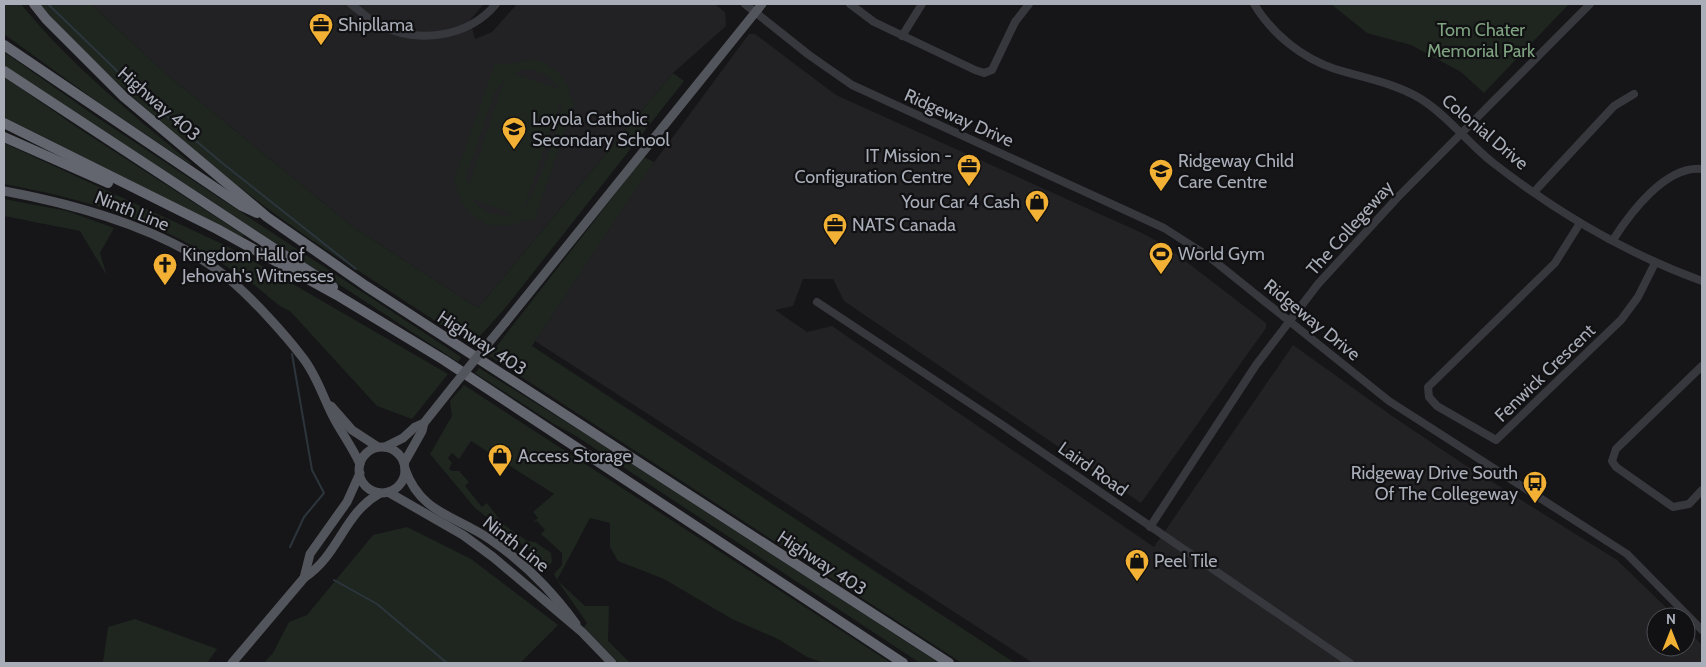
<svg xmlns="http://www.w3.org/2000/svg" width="1706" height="667" viewBox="0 0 1706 667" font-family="Cabin,sans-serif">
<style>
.built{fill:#222225}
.green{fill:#1e261f;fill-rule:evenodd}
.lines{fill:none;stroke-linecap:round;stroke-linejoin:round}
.stream{stroke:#2c353c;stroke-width:2}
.minor{stroke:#37383d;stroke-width:8}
.major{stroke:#53555c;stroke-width:9}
.highway{stroke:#63666e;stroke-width:10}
.major-bridge{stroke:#53555c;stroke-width:9}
.labels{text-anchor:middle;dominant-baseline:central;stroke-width:4.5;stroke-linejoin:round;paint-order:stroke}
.poi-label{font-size:18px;fill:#a8adb8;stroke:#111113;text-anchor:start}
.park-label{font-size:18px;fill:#7fa381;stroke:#111113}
.street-label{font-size:18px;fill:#a8adb8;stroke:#111113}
</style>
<rect width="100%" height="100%" fill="#161618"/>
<g class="built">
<path d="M91,4H484L470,20L475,39L492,32L517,4H715L725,12L726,26L673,73L478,308L353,227L164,72Z"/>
<path d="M749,34H755L836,95L1142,233L1166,246L1266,323V328L1141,503L844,301L833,279H803L793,306L775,310L807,332L832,326L1154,547L1293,345L1395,418L1462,463L1617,560L1676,617H1656V647H1686V628L1702,645V663H1033L535,341L647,172Z"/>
</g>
<g class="green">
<path d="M4,4H21C70,65 131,113 191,163L190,164L99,103L4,34Z"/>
<path d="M38,4H91L164,72L353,227L478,308L673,73L684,81L506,307L472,345C419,310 366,276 313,241C214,173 121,91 38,4Z"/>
<path d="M1331,4H1569L1484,93L1461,72L1411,45L1367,33Z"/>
<path d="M4,52L98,118L461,357L458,362L4,66Z"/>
<path d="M535,60C556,65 570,81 572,102L575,103L534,221C523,218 519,224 508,225C481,230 460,210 456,184L453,183L495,63C508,68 520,59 535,60ZM527,69C541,71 551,76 559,89L513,73ZM505,78L468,187L467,173L495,92ZM561,100C565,114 536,195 524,207ZM472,199H473L513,214C498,219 481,212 472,199Z"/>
<path d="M4,77L81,130L244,235L243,237L4,117Z"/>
<path d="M4,143L229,247L448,374L412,419L377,406L290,311C275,305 266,293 253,284C238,273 221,263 205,253C143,216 74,197 4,184Z"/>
<path d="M644,157L654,162L532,346L1015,663H962L489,356Z"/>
<path d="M4,199L67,211L114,228L100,253L107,276L80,231L4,216Z"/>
<path d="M479,368L587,435L939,663H920L576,436L554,424L475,373Z"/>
<path d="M464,385L891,663H824L807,657L778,639L732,619L664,579L618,561L610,547V523L590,518L557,580L585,606H609L608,641L630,663H619L584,627L587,623L557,580L554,574L562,565V553L541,534L545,530L537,521L532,523L538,518L533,512L554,494L471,441L459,459L452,453L448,458L452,463L449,469L452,471H459L469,482L465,486L482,507L487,503L503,524L527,541L535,542L551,553L552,562L549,566L475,508L430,454L452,416L450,401Z"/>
<path d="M407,527L471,559L558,625L520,663H264L273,653L289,622L307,615L373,535Z"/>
<path d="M135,619L217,649L207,663H103L108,627Z"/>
</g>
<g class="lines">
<g class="stream">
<path d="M48,4L143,96L221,162L356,269"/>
<path d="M290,547L304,517L324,493L312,470L292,354"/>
<path d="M334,580L377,604L447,663"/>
</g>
<g class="minor">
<path d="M351,4C360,11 368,19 379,25C417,44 468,38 496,4"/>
<path d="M745,4L809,55L852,85L1164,228L1208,256L1389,401L1627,554L1702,630"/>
<path d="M850,4L874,22L975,70L984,73L992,70L1015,22L1029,4"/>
<path d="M1254,4C1272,34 1302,58 1335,69C1364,78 1395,83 1421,99C1448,116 1467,142 1492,162C1556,212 1625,253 1702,281"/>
<path d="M902,36L922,4"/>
<path d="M1534,192L1614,106L1634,94"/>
<path d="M1580,223L1555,263L1428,387L1429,397L1437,406L1496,440L1621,320L1638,297L1655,263"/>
<path d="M1613,240C1630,213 1666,165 1702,169"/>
<path d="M817,302L998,422L1350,663"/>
<path d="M1702,366L1616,449L1612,461L1616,467L1673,507L1689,504L1702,490"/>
<path d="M1150,527L1256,365L1318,284L1398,197L1590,4"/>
</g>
<g class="major">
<path d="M4,191C79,205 167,229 228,278C252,298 284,333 303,358C318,377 324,401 336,422C344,436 353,449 360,464"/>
<path d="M505,323L762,4"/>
<path d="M331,406L352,430L378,447"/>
<path d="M385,447L403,438L415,427L424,423"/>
<circle cx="382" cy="470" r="23"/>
<path d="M404,463L422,431L424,423L455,384"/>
<path d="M405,469C421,514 455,515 491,540C523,562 553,592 576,624"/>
<path d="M388,492L463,535L493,557L582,632L612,663"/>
<path d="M304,578L310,554L347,502L360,473"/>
<path d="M232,663L304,578C340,554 343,514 380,493"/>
</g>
<g class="highway">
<path d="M34,4L46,19L124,97L267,217L366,286L949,663"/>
<path d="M4,45L242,206L257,213"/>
<path d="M4,71L333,287"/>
<path d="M4,123L217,229L337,295L444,360L903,663"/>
<path d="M4,137L108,183"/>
</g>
<path class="major-bridge" d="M455,384L505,323"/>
</g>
<defs>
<symbol id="office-pin" viewBox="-11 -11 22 30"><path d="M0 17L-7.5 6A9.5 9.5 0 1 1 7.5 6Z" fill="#f2b134" stroke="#111113"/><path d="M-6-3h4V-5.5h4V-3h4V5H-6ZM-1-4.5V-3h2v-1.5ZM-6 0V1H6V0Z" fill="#111"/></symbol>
<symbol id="school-pin" viewBox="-11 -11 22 30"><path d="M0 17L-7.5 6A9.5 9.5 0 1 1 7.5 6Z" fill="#f2b134" stroke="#111113"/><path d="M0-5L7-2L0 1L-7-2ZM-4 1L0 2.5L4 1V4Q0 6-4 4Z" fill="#111"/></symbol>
<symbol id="shop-pin" viewBox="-11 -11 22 30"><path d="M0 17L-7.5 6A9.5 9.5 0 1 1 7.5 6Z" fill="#f2b134" stroke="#111113"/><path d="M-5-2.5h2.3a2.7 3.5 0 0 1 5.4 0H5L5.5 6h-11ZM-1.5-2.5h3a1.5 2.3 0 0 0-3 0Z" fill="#111"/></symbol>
<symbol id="stadium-pin" viewBox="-11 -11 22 30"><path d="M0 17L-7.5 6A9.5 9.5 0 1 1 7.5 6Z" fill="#f2b134" stroke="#111113"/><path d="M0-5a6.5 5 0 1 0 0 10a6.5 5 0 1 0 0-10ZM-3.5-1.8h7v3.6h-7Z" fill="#111"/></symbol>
<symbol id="church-pin" viewBox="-11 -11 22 30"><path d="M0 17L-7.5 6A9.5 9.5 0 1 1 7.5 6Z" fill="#f2b134" stroke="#111113"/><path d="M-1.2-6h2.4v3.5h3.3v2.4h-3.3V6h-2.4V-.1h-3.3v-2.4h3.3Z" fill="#111"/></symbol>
<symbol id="bus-pin" viewBox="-11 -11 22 30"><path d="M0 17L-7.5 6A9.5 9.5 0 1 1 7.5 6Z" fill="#f2b134" stroke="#111113"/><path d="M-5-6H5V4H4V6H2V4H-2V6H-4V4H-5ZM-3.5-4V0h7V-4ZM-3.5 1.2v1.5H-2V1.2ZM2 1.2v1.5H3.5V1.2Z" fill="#111"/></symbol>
</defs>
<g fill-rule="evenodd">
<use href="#office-pin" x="307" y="11" width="28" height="38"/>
<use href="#school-pin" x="500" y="115" width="28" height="38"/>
<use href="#office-pin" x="955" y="152" width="28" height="38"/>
<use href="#school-pin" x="1147" y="157" width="28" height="38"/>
<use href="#shop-pin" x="1023" y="188" width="28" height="38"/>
<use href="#office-pin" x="821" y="211" width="28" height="38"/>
<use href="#stadium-pin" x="1147" y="240" width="28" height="38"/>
<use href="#church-pin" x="151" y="251" width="28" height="38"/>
<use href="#shop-pin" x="486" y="442" width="28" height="38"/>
<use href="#bus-pin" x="1521" y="469" width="28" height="38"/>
<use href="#shop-pin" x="1123" y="547" width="28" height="38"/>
</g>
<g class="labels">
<g class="poi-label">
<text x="338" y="25">Shipllama</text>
<text x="532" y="119">Loyola Catholic<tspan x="532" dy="21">Secondary School</tspan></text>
<text x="952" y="156" text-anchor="end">IT Mission -<tspan x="952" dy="21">Configuration Centre</tspan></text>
<text x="1178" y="161">Ridgeway Child<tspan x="1178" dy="21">Care Centre</tspan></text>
<text x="1020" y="202" text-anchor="end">Your Car 4 Cash</text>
<text x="852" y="225">NATS Canada</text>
<text x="1178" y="254">World Gym</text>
<text x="182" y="255">Kingdom Hall of<tspan x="182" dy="21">Jehovah's Witnesses</tspan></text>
<text x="518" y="456">Access Storage</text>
<text x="1518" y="473" text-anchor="end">Ridgeway Drive South<tspan x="1518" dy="21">Of The Collegeway</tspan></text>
<text x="1154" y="561">Peel Tile</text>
</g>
<g class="park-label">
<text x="1481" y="30">Tom Chater<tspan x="1481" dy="21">Memorial Park</tspan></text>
</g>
<g class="street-label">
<text transform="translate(159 104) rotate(41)">Highway 403</text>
<text transform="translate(959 118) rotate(24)">Ridgeway Drive</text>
<text transform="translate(1485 132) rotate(40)">Colonial Drive</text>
<text transform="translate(132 211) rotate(22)">Ninth Line</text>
<text transform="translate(1350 228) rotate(-48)">The Collegeway</text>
<text transform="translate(1312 320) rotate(39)">Ridgeway Drive</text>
<text transform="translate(482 343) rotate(33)">Highway 403</text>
<text transform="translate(1545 373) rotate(-44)">Fenwick Crescent</text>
<text transform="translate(1093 469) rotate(35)">Laird Road</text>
<text transform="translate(516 544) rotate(38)">Ninth Line</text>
<text transform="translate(822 563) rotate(33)">Highway 403</text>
</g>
</g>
<rect width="1706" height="667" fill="none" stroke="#a8adb8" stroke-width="10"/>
<g transform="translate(1671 632)"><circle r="24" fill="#111113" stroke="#4d4f55"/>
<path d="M0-4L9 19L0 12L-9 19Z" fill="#f2b134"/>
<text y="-8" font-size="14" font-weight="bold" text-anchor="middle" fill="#a8adb8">N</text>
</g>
</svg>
